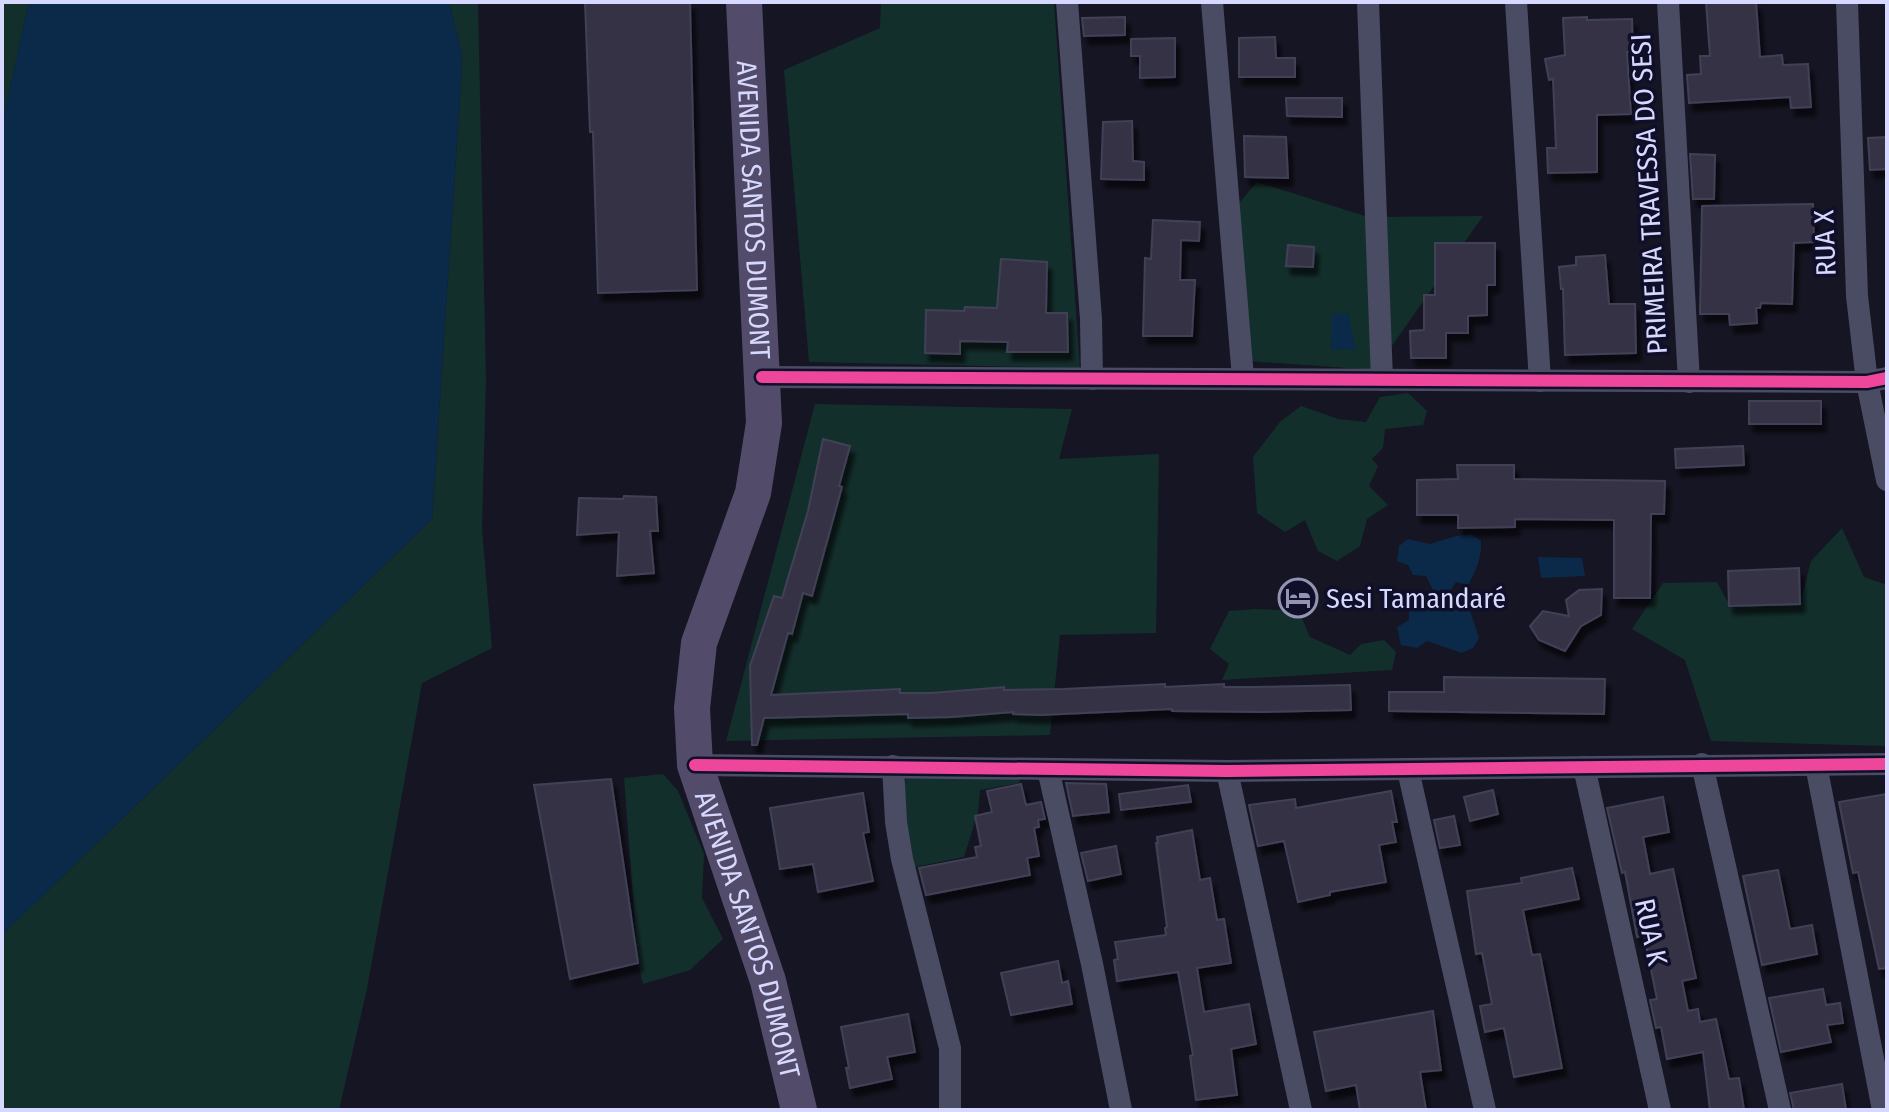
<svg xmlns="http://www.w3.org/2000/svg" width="1889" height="1112" viewBox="0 0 1889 1112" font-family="'Fira Sans Condensed',sans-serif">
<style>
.green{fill:#132f2c}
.water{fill:#0b2a49}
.building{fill:#343345;stroke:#414057;stroke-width:2;filter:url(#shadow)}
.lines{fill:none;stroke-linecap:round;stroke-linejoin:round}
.street{stroke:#4a4c64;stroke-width:22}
.primary{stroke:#524c6a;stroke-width:36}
.cycleway-casing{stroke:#100f29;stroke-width:17}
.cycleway{stroke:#ed469a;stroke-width:12}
.labels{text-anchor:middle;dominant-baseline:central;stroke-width:7;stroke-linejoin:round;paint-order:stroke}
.street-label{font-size:28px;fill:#d7d8ff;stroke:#100f29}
.poi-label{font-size:28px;fill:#d7d8ff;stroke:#100f29;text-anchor:start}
</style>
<defs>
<filter id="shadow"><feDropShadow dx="4.5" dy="8" stdDeviation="2" flood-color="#0009"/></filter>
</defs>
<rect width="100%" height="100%" fill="#161523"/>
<g class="green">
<path d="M2,2H29L2,125Z"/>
<path d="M449,2H478L486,379L482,528L492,648L422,683L367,989L339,1110H2V935L432,519L462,67L461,51Z"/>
<path d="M881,2H1054L1080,368L809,362L784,70L880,28Z"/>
<path d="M1257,182L1368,217L1483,216L1375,370L1249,361L1238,204Z"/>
<path d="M1408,393L1427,411L1423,425L1385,429L1383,448L1372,459L1378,466L1369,486L1388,505L1367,519L1360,546L1337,561L1318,551L1305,520L1285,532L1257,513L1253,457L1280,422L1301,406L1338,419L1366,422L1380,397Z"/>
<path d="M815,404L1072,409L1059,459L1159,454L1156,633L1060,635L1050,735L726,741Z"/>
<path d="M1842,528L1864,577L1887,585V746L1711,741L1685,660L1632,629L1663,583L1717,582L1730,606L1800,604L1811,561Z"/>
<path d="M1255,609L1299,611L1310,637L1350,655L1361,644L1384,640L1396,652L1392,670L1222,680L1229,664L1210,649L1229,611Z"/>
<path d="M663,774L678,791L704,854L702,898L723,939L690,970L643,984L638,963L624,778Z"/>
<path d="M1021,774L1019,783L980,790L978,812L964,857L915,867L902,824L906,775Z"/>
</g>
<g class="water">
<path d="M29,2H449L461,51L462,67L432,519L2,935V125Z"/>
<path d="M1348,313L1356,349L1331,350L1332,314Z"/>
<path d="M1471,534L1481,541C1482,558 1476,570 1468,585L1456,582L1451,590L1457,607L1467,602L1479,638L1473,648L1462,653L1427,641L1417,648L1401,645L1397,627L1409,620V611H1415L1431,601L1434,592L1426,576L1413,575L1408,565L1397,561L1399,546L1408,539L1430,544L1456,536Z"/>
<path d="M1538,557L1582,558L1585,576L1541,578Z"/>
</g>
<g class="building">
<path d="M585,2H690L697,290L598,293L593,132H590Z"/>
<path d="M1706,2H1756L1760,57L1782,55L1783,65L1808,64L1811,107L1791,108L1790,97L1689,103L1687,75L1701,74L1700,56H1710Z"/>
<path d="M1125,17V35L1084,36L1082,18Z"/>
<path d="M1587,17V20L1632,19L1633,52H1627L1631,114L1597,115V172L1548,173L1547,148H1556L1553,79L1549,80L1545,59L1565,55L1563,18Z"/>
<path d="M1275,37L1276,58H1295V77H1239V38Z"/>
<path d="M1175,38V77L1140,78V56H1131V39Z"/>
<path d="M1286,98H1342V117L1287,116Z"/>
<path d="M1132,121L1133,161L1144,162V180L1101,179L1103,122Z"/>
<path d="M1244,136L1286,137L1288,178L1245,177Z"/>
<path d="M1887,137V169L1870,170L1868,138Z"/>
<path d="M1690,154L1715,155L1714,199H1693Z"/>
<path d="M1813,204L1814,242L1794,243L1792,304L1761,303L1760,308H1756L1757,323L1730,325L1729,314H1700L1702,206Z"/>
<path d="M1153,220L1200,222L1199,241L1181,240L1180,280H1195L1192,336H1143L1145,258L1151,259Z"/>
<path d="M1435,243H1495V285H1487V315L1468,316V333H1446V358H1411L1410,331L1424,330V295H1435Z"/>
<path d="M1288,245L1314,247L1313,267L1286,266Z"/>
<path d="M1605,255L1609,304H1635L1636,353L1565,355L1563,289H1561L1559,267L1576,265V257Z"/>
<path d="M1001,259L1047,262L1046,313H1067L1068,352H1007L1008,342L960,341V354L925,353L926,310L964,311L965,307L997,308Z"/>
<rect x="1749" y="401" width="72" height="23"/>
<path d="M823,439L850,446L839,486L842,487L812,596L803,593L792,634L788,633L771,695L900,689V693H932L1004,687V690L1064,689L1165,684V687L1224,684V687H1256L1350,685L1351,710L1261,712L1172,711V709L1040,715L1013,714V712L952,717L908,718V714L764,718L757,745H752L750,666L774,596L782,598L808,511Z"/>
<path d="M1743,446L1744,465L1676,468L1675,449Z"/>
<path d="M1457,465H1514V479L1665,481L1664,514H1651L1650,598H1614V520L1515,519V527L1458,528V515H1417V480L1458,479Z"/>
<path d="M624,496L656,497L658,531H650L654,573L617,576L619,532L577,535L579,498L623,499Z"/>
<path d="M1799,568L1800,604L1729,606L1728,571Z"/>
<path d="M1602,589L1601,615L1581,626L1565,651L1539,640L1530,626L1543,611L1569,616L1566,600L1579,590Z"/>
<path d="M1444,677L1605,679L1604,714L1389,711V692H1444Z"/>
<path d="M611,779L638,963L570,979L534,785Z"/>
<path d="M1066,783L1106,784L1109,812L1073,816Z"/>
<path d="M1021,784L1026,805L1041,802L1045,819L1038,820L1039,827L1034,828L1039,856L1027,858L1030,875L926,895L919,868L977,857L975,847L981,846L975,816L992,812L987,791Z"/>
<path d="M1188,785L1191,802L1121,810L1119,794Z"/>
<path d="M1493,790L1498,814L1470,821L1464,797Z"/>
<path d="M1391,791L1397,822H1392L1396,842L1379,845L1386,882L1330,892V895L1298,902L1284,841L1258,846L1249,805L1295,799L1296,808Z"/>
<path d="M863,793L869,832L863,833L873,881L818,892L813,864L780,869L770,808Z"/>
<path d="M1887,794V968L1879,969L1858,872L1853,873L1839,802Z"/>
<path d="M1663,797L1669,832L1643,837L1650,874L1673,869L1696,978L1682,981L1688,1011L1698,1009L1700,1022L1716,1019L1729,1079L1739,1078L1744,1110H1710L1703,1052L1667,1059L1661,1027L1656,1028L1650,1000L1657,999L1644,935L1637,937L1625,872L1622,873L1607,808Z"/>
<path d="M1454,816L1460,845L1440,848L1434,820Z"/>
<path d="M1192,830L1200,880L1210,878L1217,920L1224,919L1231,963L1197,968L1204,1012L1249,1004L1256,1044L1231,1049L1237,1095L1196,1100L1190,1056L1193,1055L1178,972L1117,981L1114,960L1118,959L1115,942L1166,935L1165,928L1167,927L1156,843H1158L1157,837Z"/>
<path d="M1116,846L1121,874L1088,881L1081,853Z"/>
<path d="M1572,868L1579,899L1523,910L1532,955L1540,954L1562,1068L1514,1077L1504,1028L1485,1032L1480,1006L1492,1004L1482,953L1476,954L1467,891L1522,883L1521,878Z"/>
<path d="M1778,870L1790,929L1812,925L1817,954L1762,965L1743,876Z"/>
<path d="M1058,961L1062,983L1068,981L1072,1004L1011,1015L1001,973Z"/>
<path d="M1823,989L1826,1005L1840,1003L1843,1023L1827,1025L1831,1042L1781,1052L1769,998Z"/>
<path d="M1433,1011L1441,1070L1420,1072L1426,1110H1360L1356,1085L1326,1091L1314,1032Z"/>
<path d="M908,1014L915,1052L887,1057L892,1079L850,1088L846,1068H849L841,1027Z"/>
<path d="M1842,1084L1846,1110H1794L1790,1093Z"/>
</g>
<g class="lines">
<g class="street">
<path d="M1067,2L1091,319L1092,379"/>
<path d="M1212,2L1243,378"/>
<path d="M1368,2L1382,380"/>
<path d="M1516,2L1540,381"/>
<path d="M1668,2L1689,382"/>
<path d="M1847,2L1857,296L1867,382L1887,480"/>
<path d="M762,377L1867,382L1887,378"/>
<path d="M1702,764L1780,1110"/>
<path d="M695,765L1227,771L1887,764"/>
<path d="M1816,765L1883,1110"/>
<path d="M893,766L896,822L902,859L950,1048V1110"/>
<path d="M1584,767L1660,1110"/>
<path d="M1048,769L1092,964L1121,1110"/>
<path d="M1408,770L1485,1110"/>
<path d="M1227,771L1301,1110"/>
</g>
<path class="primary" id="s1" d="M744,2L764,423L753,493L699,643L692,708L695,765L768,981L799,1110"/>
<defs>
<g id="cycleway">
<path d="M762,377L1867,382L1887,378"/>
<path d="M695,765L1227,771L1887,764"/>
</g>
</defs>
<use href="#cycleway" class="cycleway-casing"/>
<use href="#cycleway" class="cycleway"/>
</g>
<defs>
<symbol id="hotel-ring" viewBox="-11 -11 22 22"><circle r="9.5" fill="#100f29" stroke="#9394b2" stroke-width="1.5"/><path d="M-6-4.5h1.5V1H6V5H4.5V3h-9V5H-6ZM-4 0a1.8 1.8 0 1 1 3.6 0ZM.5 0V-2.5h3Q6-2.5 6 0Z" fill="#9394b2"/></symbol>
</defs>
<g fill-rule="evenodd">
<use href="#hotel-ring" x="1276" y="576" width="44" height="44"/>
</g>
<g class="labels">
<g class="street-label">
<text transform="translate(1649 194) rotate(-93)">PRIMEIRA TRAVESSA DO SESI</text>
<text stroke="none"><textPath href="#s1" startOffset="208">AVENIDA SANTOS DUMONT</textPath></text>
<text transform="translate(1825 243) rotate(-92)">RUA X</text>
<text transform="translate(1651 932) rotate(78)">RUA K</text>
<text stroke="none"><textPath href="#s1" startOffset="952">AVENIDA SANTOS DUMONT</textPath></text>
</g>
<g class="poi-label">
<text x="1326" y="598">Sesi Tamandaré</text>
</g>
</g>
<rect width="1889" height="1112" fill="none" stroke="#d7d8ff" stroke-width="8"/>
</svg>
